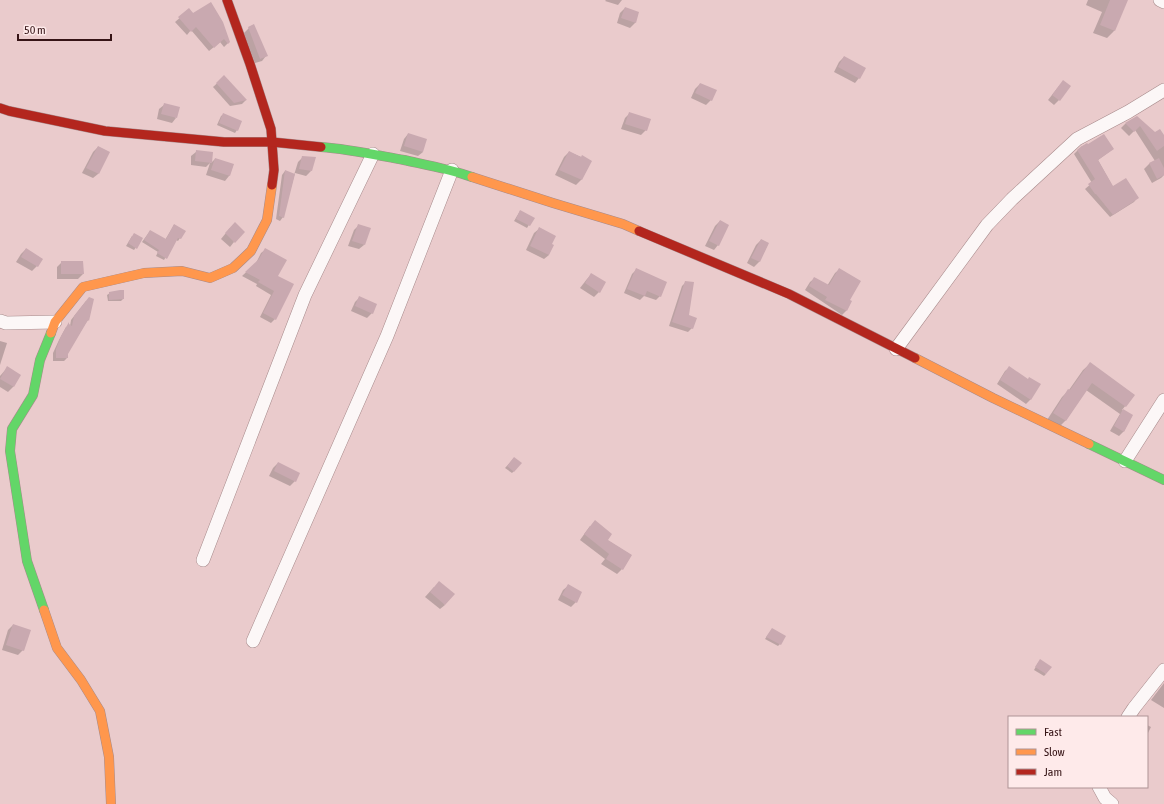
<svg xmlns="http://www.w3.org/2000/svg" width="1164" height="804" viewBox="0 0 1164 804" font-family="'Asap Condensed',sans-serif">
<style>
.shadow{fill:#0003}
.building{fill:#c9a9b0}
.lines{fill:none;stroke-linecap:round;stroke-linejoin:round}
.street-casing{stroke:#a78a8b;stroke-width:14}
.fast-casing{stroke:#a78a8b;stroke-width:10}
.slow-casing{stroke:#a78a8b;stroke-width:10}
.jam-casing{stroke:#a78a8b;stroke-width:10}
.street{stroke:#fcf7f7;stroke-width:13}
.fast{stroke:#63d668;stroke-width:9}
.slow{stroke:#ff974d;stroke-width:9}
.jam{stroke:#b3261e;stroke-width:9}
</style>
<rect width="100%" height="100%" fill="#eacbcc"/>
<g class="shadow">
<path d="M606,0H622L618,5L605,1Z"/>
<path d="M1088,0H1127L1114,31L1107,38L1093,33L1102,12L1086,5Z"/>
<path d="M625,8L638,13L635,23L630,28L617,23L620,13Z"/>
<path d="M189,10L229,42L224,47L220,42L209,51L191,30L187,35L175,22Z"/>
<path d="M249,28L266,56L262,61L255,63L244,33Z"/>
<path d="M844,57L859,78L855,83L834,72L839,62Z"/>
<path d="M224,77L246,100L242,104L230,106L213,87Z"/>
<path d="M700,84L711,100L706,105L691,98L695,89Z"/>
<path d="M1059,86V100L1054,105L1048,100Z"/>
<path d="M164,105L176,118L172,123L157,119L159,109Z"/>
<path d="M630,113L646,130L641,135L621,129L625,118Z"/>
<path d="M224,114L237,130L235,133L217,125L221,116Z"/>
<path d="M1137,117L1155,133L1164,137V175L1161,178L1152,183L1144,169L1149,164L1155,161L1135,130L1129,136L1121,128L1125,124Z"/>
<path d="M408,134L423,152L418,156L400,151L404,139Z"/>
<path d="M1082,146L1113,149L1098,160L1113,187L1137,198L1134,202L1110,217L1085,189L1092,183L1074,154Z"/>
<path d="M98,147V174L93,178L82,173L93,152Z"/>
<path d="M196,152L211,163L215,159L233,165L229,176L225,181L206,175L210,163L206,167L191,165V156Z"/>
<path d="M569,152L591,161L581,180L576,185L555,175L564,157Z"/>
<path d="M303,157L311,171L306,176L295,173L283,217L280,221L276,219L282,175L285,171L294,175L298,162Z"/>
<path d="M520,211L533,218L527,228L514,221Z"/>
<path d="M720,221L718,245L714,250L705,246L715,226Z"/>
<path d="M174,225L180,238L178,241L176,240L164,260L156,256L158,252L142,242L150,231L165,240Z"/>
<path d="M359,225L364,245L359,249L348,246L354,230Z"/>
<path d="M230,228L234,242L230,247L221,239Z"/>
<path d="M539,229L549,255L544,259L526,250L534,233Z"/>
<path d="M132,236L142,239L134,250L126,246Z"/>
<path d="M761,240L768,244L759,262L754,267L747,263L756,245Z"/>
<path d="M26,249L42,259L37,266L32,271L16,262L21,254Z"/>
<path d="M265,250L277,277L275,319L271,323L260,317L271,295L256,286L257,284L242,276L256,263L261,253Z"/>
<path d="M62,262L83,274L78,279H57V267Z"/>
<path d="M840,269L848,300L850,301L846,311L842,315L805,290L810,282L815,278L827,286L835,273Z"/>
<path d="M636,270L660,296L656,300L644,296L640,300L624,293L632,274Z"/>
<path d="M592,274L599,292L594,297L580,288L587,279Z"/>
<path d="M686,282L688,316L692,328L688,332L669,326L682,286Z"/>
<path d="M110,293L123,299L121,301H108L107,295Z"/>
<path d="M360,297L372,313L367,318L351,311L355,302Z"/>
<path d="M86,301L88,320L85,324L68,352L67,358L64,361H53V353L59,340L66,327L70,326L71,320Z"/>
<path d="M0,341L7,343L0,365Z"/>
<path d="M1090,364L1134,395L1122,410L1132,416L1124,431L1119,436L1110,431L1120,414L1086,390L1066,420L1059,427L1047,420L1062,397L1069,390L1083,370Z"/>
<path d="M7,368L20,375L13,387L8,392L0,387V376Z"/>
<path d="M1009,368L1028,380L1039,384L1030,400L1026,404L997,384L1005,371Z"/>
<path d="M514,458V471L512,473L505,468Z"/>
<path d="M278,463L295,481L290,486L269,476L273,468Z"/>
<path d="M590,526L607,540L631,555L622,569L617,574L601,564L605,559L580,540Z"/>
<path d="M568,586L576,602L571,607L558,600L563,590Z"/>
<path d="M434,587L445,605L440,609L425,597Z"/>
<path d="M13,625L23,650L18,655L2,650L8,630Z"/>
<path d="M772,629L780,644L778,646L765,639Z"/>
<path d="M1038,663L1046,674L1044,676L1034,670Z"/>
<path d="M1164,683V708L1151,700Z"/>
<path d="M1147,725L1151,727L1147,735Z"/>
</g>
<g class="building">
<path d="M1110,0H1128L1115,31L1100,25Z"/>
<path d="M211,2L223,22L230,42L228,44L224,39L214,48L196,27L191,32L178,17L189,8L193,13Z"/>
<path d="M625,7L639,12L636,23L621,18Z"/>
<path d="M254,24L268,56L260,59L248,27Z"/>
<path d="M844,56L866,68L860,79L838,67Z"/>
<path d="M224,75L247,100L234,103L216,83Z"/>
<path d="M1063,80L1071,86L1060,101L1052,95Z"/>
<path d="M700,83L717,90L712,101L695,93Z"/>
<path d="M164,103L180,107L177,118L161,114Z"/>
<path d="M629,112L651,119L647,131L625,124Z"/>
<path d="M223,113L242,121L238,131L219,123Z"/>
<path d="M1137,116L1155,132L1160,129L1164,135V146L1157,151L1140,126L1134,132L1125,123Z"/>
<path d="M408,133L427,139L423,152L404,146Z"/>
<path d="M1104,134L1114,149L1098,160L1113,186L1126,178L1139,198L1113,215L1096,194H1095L1088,184L1095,179L1077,150L1082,146L1087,143L1088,144Z"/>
<path d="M98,146L110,152L99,174L86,168Z"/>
<path d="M196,150L213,152L212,163L195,161Z"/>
<path d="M569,151L581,157L582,155L592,161L582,180L559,170Z"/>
<path d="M302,156L316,157L312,171L299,169Z"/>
<path d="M215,158L234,164L230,176L211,170Z"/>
<path d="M1159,158L1164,168V175L1157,179L1149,163Z"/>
<path d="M285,170L295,174L284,218L279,216Z"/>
<path d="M520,210L535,218L530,226L516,219Z"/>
<path d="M720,220L729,225L719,246L709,241Z"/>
<path d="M235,222L245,232L235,243L225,233Z"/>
<path d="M174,224L186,231L181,239L178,238L167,259L157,253L159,250L144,240L150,230L166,239Z"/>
<path d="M358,224L371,228L365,245L352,241Z"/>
<path d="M539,227L556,236L552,244L554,245L549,255L530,246Z"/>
<path d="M134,233L143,238L137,249L128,243Z"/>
<path d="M761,239L769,243L760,262L751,258Z"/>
<path d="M26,248L43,259L38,267L21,257Z"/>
<path d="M265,248L287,260L278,276L294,284L276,320L263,313L274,291L258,282L260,280L245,272L259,259Z"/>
<path d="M61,261H83L84,274H61Z"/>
<path d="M636,268L667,282L661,297L647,291L645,296L627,289Z"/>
<path d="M839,268L861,281L850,300L852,301L847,311L825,300L827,297L809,286L814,277L829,285Z"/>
<path d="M591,273L606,282L600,293L585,283Z"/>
<path d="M685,281L694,282L689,315L697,318L693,329L672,322Z"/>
<path d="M120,290H124V299L109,300V292Z"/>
<path d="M359,296L377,304L373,314L355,306Z"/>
<path d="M89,297L94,299L89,321L88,320L68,354V358H56V349L61,336L69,322V324L72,326L74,316Z"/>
<path d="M1090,362L1135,395L1126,407L1092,383L1066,421L1053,413L1068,389L1070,390Z"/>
<path d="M7,366L21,375L14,387L0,379Z"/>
<path d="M1009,366L1028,379L1029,377L1041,384L1031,400L1000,380Z"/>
<path d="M1123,409L1133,415L1124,432L1114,426Z"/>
<path d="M514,457L522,463L514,472L507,466Z"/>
<path d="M278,462L300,473L296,482L274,471Z"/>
<path d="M595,520L612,534L608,540L632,555L623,570L606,559L609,554L584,534Z"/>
<path d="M439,581L455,594L445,605L430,592Z"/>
<path d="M568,584L582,592L577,603L562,595Z"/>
<path d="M13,624L31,630L24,651L6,645Z"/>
<path d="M772,628L786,636L781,645L766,637Z"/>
<path d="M1040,659L1052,667L1046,674L1035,667Z"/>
</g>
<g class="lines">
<defs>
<g id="street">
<path d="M1160,0L1164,2"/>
<path d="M0,321L6,323L55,322"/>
<path d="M896,349L987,225L1012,199L1077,139L1128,112L1164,90"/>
<path d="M1125,461L1164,400"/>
<path d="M203,560L305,295L373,154"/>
<path d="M253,641L387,336L452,170"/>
<path d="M1128,717L1134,708L1164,670"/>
<path d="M1099,787L1105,798L1112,804"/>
</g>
<g id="fast">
<path d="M321,147C349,149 376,155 404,160C427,165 450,169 472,177"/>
<path d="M1089,444L1164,480"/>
<path d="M44,610L27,561L10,451L12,429L33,395L40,360L51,333"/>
</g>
<g id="slow">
<path d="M472,177L553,203L623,224L639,231"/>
<path d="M51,333L55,322L83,287L144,273L182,271L210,278L233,268L251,251L267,220L272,185"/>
<path d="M915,358L993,398L1089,444"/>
<path d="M44,610L57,648L81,680L100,711L109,757L111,804"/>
</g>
<g id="jam">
<path d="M227,0L250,64L271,129L274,170L272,185"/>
<path d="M0,108L9,111L105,131L224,142H272L321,147"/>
<path d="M639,231L789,294L915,358"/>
</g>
</defs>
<use href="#street" class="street-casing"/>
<use href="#fast" class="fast-casing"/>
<use href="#slow" class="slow-casing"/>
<use href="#jam" class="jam-casing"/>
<use href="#street" class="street"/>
<use href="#fast" class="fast"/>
<use href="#slow" class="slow"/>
<use href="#jam" class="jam"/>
</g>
<rect x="1008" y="716" width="140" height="72" fill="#feeaea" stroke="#ae9495"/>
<rect x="1016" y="729" width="20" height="6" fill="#63d668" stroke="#ae9495"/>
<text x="1044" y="736" font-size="12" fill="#361416">Fast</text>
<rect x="1016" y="749" width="20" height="6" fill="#ff974d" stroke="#ae9495"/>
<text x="1044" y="756" font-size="12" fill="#361416">Slow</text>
<rect x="1016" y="769" width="20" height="6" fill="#b3261e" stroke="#ae9495"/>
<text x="1044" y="776" font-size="12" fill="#361416">Jam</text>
<path d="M18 34v6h93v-6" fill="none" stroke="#361416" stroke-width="2"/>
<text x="24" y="34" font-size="12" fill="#361416" stroke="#feeaea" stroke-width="3" paint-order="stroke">50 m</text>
</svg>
